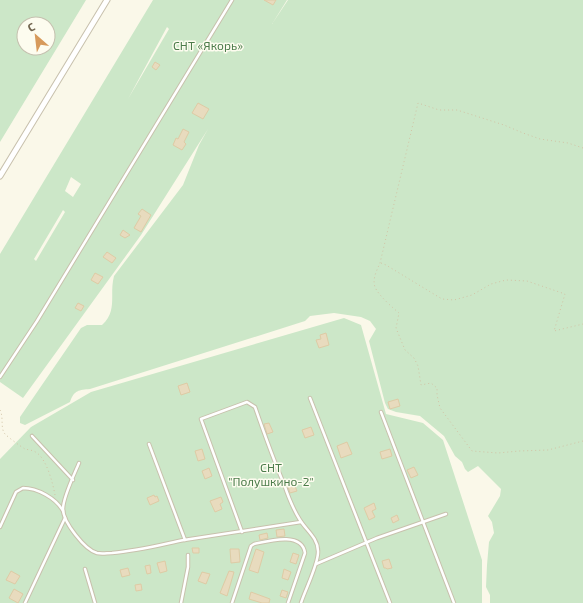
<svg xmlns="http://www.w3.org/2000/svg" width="583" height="603" viewBox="0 0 583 603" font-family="'Exo 2',sans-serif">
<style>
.green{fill:#cce7c8;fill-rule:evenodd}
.building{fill:#e8dbbe;stroke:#decba5}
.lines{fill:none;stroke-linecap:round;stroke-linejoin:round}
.lane-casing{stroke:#c8c1ad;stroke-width:4.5}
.street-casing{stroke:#c8c1ad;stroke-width:7}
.path{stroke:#d2c4a6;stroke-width:1;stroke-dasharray:1 3;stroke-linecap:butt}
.lane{stroke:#fff;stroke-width:2.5}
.street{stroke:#fff;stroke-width:5}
.labels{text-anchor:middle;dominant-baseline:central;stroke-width:3;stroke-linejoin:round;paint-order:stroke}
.park-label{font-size:12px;fill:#4c7c4b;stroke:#fdfcef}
</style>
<rect width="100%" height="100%" fill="#faf8e9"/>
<g class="green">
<path d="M0,0H86L0,142ZM24,24H48V48H24Z"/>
<path d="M153,0H287L272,24L288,0H583V603H490V595L486,587L487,565L489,542L494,533L492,522L488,516L500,496L501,489L478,466L468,472L465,469L462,462L455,456L444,436L420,416L396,412L388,409L385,403L369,341L376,329L370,321L361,317L334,313L310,316L305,321L90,389C79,390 74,390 70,402L25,425L20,423V417L81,328L87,325H102C118,310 109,295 114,276L183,185L199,145L208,129L141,235L23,398L0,382V254ZM167,27L169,29L128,99ZM71,177L81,184L73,197L65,191ZM63,210L65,212L36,261L34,259Z"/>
<path d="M344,318L361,325L386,414L423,423L443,440L482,560V603H0V459L31,427L91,392Z"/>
</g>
<g class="building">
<path d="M264,0H276L273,5Z"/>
<path d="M155,62L160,65L156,70L152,67Z"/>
<path d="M198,103L209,109L203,119L192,113Z"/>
<path d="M183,129L189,132L184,142L186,144L182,150L173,145L176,138L178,139Z"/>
<path d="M142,209L151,215L141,232L134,228L141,216L138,214Z"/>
<path d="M123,230L130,235L125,238L120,235Z"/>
<path d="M107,252L116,258L112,263L103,257Z"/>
<path d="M95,273L103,277L98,284L91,280Z"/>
<path d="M78,303L84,306L81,311L75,308Z"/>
<path d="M326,333L329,345L319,348L316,340L321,339L320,335Z"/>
<path d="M187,383L190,392L181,395L178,386Z"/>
<path d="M398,399L400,406L390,409L388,402Z"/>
<path d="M269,423L273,432L267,434L264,424Z"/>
<path d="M311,427L314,435L305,438L302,430Z"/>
<path d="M347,442L352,454L341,458L337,446Z"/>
<path d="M202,449L205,459L198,461L195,451Z"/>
<path d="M390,449L392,456L382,459L380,452Z"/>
<path d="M414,467L418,475L411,478L407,470Z"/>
<path d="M209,468L212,476L205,479L202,471Z"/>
<path d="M294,484L297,491L290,493L288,487Z"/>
<path d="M154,495L155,497L157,496L159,501L150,505L147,498Z"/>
<path d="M221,497L223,502L220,504L222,509L215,512L210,501Z"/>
<path d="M374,503L376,509L372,511L375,517L369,520L364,508Z"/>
<path d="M397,515L399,520L393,523L391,518Z"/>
<path d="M284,529L285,536L277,537L276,530Z"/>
<path d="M267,533L268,538L260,540L259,535Z"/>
<path d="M192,548H199V553H193Z"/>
<path d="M230,549H239L240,562L231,563Z"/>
<path d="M256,549L264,552L258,573L249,570Z"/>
<path d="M293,553L299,555L296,564L290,562Z"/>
<path d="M389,559L392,568L387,569L386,568H384L382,561Z"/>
<path d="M165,561L167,571L160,573L157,563Z"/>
<path d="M150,565L151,573L147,574L145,566Z"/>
<path d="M128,568L130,575L122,577L120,570Z"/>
<path d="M284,569L291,572L288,580L282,578Z"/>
<path d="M11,571L20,576L15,584L6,580Z"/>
<path d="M229,571L234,572L227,596L220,593Z"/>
<path d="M202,572L210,574L206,584L198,581Z"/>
<path d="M141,584L142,590L136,591L135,585Z"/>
<path d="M14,589L23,594L18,603L9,598Z"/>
<path d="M282,590L288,592L286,598L280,596Z"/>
<path d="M251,592L270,599L269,603H262L249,599Z"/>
</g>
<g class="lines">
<defs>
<g id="lane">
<path d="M0,377L37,321L232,0"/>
<path d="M310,398L390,603"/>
<path d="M381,412L454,603"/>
<path d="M32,436L73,480"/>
<path d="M149,444L185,540"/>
<path d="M79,463C74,475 63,497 63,509C63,522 85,550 97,553C102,554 107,553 112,553C137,551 160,545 184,540C223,534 262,528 301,522"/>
<path d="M0,527L16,492L23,488C37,488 56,498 63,511"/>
<path d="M242,532L201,419L247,402L255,407C264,433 273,459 284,484C288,496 293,509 300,520C306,530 318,538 318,551C319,563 305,590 301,603"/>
<path d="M316,564L377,538L446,514"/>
<path d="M85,569L95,603"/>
<path d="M25,603L65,518"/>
<path d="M181,603L188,567V555"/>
<path d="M232,603L251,546L254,544C268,541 302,531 305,553L288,603"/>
</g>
<path id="street" d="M0,176L107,0"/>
</defs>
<use href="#lane" class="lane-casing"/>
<use href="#street" class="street-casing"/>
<g class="path">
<path d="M583,148L568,143L540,139L523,133L504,125L457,110H439L418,103L380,263C377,270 372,279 375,287C378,295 393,308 399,313L396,328L405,350L414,358L418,366L421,385L431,383L437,388V395L440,408L472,451L498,453L519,451L548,450L583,441"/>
<path d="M381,263L386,265L442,299L454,300L472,295L491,284L506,280L527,281L565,294L554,331L583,324"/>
<path d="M0,410C4,418 0,428 5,434C9,438 20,446 25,449C29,450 33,450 37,453C47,460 53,484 55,495"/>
</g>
<use href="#lane" class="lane"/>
<use href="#street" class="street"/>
</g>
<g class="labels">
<g class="park-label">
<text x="208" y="45">СНТ «Якорь»</text>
<text x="271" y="467">СНТ<tspan x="271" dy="14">"Полушкино-2"</tspan></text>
</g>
</g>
<g transform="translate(36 36) rotate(332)"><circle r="19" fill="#fdfcef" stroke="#c5c0af"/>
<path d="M0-3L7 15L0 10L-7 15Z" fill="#d79a5b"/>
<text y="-6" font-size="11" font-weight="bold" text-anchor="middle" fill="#72654f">С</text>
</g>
</svg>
